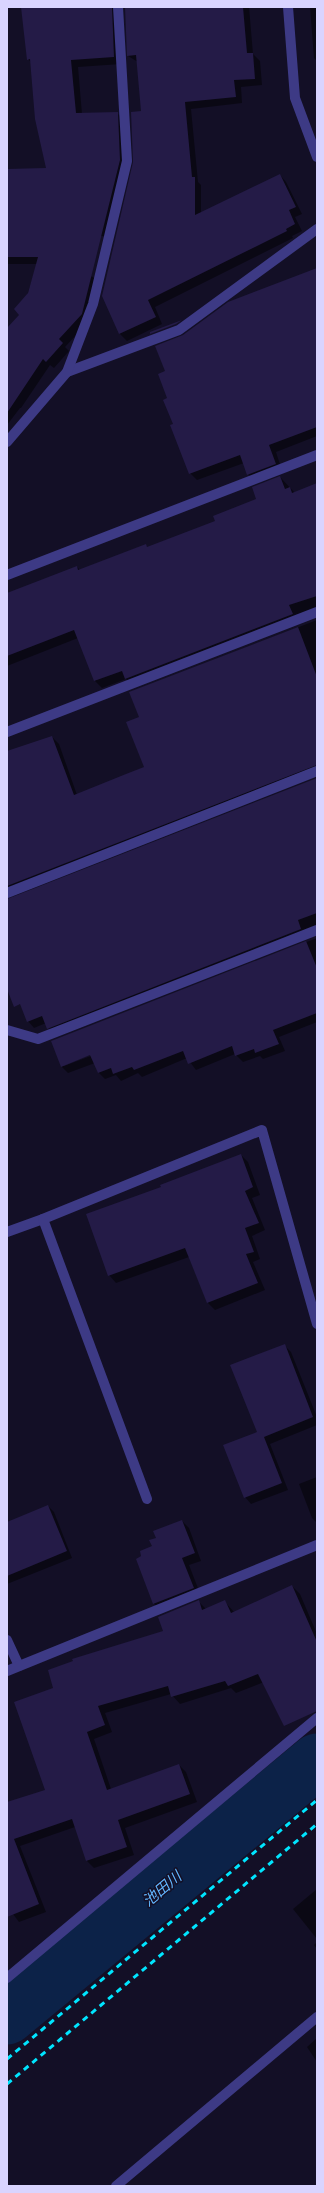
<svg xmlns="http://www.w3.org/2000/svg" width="324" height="2193" viewBox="0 0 324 2193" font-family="Roboto,'Noto Sans JP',sans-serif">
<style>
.shadow{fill:#0007;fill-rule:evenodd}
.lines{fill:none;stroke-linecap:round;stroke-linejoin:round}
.river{stroke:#0c2248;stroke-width:55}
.building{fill:#241b47}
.minor{stroke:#3d3a85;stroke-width:10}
.rail{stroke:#00e5ff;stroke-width:3;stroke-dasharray:6 5;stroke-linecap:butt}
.labels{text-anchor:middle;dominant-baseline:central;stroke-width:3;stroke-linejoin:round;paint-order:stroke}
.water-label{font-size:15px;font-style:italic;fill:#62b6ff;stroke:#130f26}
</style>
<rect width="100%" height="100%" fill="#130f26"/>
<g class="shadow">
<path d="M22,7H249L253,54L260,61L262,85L241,87L242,103L191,109L198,182L201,185V213L280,175L286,182L302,214L295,217L302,231L292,236L293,238L155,307L162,324L127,341L120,334L103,296L134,162L142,112L138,62L128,56L126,8H122L121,64L78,67L82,114L117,113L124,120L127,168L111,237L93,235L82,273L93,277L99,284L89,321L65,347L69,351L54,368L50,365L21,408H20L7,425V330L21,315L37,264H7V170L48,169L32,63L28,59Z"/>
<path d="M310,7H317V61L314,58Z"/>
<path d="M317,269V436L276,452L282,471L255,482L248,474L244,463L197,480L190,473L174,424L168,399L166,372L183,336Z"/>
<path d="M280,477L295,493L317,484V614L133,686L126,679L102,688L95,681L78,638L7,666V594L77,567L80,570L145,545L148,548L216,522L257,500Z"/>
<path d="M317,620V773L12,894L7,899V752L52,737L59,744L77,795L145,767L140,717L131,692Z"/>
<path d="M317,779V932L54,1035L46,1023L34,1028L28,1021L7,970V900Z"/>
<path d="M317,938V1022L279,1037L285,1051L263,1059L260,1056L243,1062L235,1054L196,1070L187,1058L142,1077L138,1073L121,1081L116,1075L105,1079L98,1072L95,1063L68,1073L61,1066L52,1041ZM95,1053L96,1054L64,1066V1064Z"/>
<path d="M241,1155L248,1162L260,1195L252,1198L265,1230L252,1236L260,1259L253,1262L265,1290L215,1310L208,1303L189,1257L116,1283L109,1275L162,1188Z"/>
<path d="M284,1345L291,1352L317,1417V1425L270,1444L288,1490L251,1504L245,1497L258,1433Z"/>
<path d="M317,1477V1523L312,1518L299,1484Z"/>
<path d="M48,1506L54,1512L72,1558L7,1584V1523Z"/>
<path d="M182,1521L189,1528L201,1561L189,1565L201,1596L162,1611L154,1604L137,1559L153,1547L157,1538Z"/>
<path d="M292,1586L300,1594L317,1634V1709L264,1682L236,1693L231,1688L180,1704L171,1694L105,1713L112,1732L94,1739L111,1789L179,1765L186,1772L197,1802L125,1828L134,1855L94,1868L87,1861L75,1827L20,1846L46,1912L19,1922L10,1910L7,1912V1804L46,1791L55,1688L165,1631L198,1601L206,1609L225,1602L234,1612Z"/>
<path d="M317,1889V1939L293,1909Z"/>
<path d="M317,1942V1949L314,1945Z"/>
<path d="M317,2038V2062L307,2047Z"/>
</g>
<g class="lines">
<path class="river" d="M7,2017L317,1761"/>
</g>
<g class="building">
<path d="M21,7H112L114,57L71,60L76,113L118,112L120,160L82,314L59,339L63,343L46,362L43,359L7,413V328L19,315L14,309L28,293L38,257H7V169L46,168L35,119L30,59L27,60Z"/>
<path d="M125,7H243L247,53H253L255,79L234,80L236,97L185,102L192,177H195V215L280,174L296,207L289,210L295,224L286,229L287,231L148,300L156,317L119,334L102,296L133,162L131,112L141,111L136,55L127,56Z"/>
<path d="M317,268V427L269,445L276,464L247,475L240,455L189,474L170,425L173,424L163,400L167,398L158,374L165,371L155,346L183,335L228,302Z"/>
<path d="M182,320L176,324L150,334V332Z"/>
<path d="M280,476L285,489L290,487L292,493L317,483V596L289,605L293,614L125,679L122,671L94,681L74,630L7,656V593L77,566L78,570L146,544L147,547L215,521L213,516L256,499L252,487Z"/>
<path d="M298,627L317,677V765L7,886V751L52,736L74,795L126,774L144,767L126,722L139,717L129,692Z"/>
<path d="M317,778V913L298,920L301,929L47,1029L42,1016L27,1022L20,1004L14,1007L7,989V899Z"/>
<path d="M306,941L317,968V1013L273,1030L279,1044L255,1053L254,1049L235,1056L232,1046L188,1064L183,1051L134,1070L132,1067L113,1074L111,1068L98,1073L90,1055L61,1067L51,1041Z"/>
<path d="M241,1154L253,1187L245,1191L259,1223L245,1228L254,1252L246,1254L258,1283L207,1303L185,1248L108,1276L86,1214L161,1187L160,1185Z"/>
<path d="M285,1344L313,1417L264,1437L282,1483L244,1498L223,1445L257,1432L230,1365Z"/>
<path d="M48,1505L67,1551L7,1576V1522Z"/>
<path d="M182,1520L195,1553L182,1558L194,1588L153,1604L136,1559L141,1556L140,1551L152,1546L149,1540L156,1538L153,1531Z"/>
<path d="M292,1585L317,1642V1711L284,1726L258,1674L228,1686L225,1681L171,1697L168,1686L98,1706L105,1725L87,1732L107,1790L179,1764L190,1794L118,1820L127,1847L86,1861L72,1819L14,1839L39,1904L7,1917V1802L45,1790L14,1702L53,1688L48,1670L73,1661L72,1659L163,1631L158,1617L199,1600L202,1610L225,1600L231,1613Z"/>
</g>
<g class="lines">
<g class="minor">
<path d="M288,7L295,98L317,157"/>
<path d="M67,372L179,330L317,229"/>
<path d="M7,442L67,372L93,304L127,161L118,7"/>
<path d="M7,575L317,455"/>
<path d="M7,732L317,612"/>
<path d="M7,893L317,771"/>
<path d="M7,1030L38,1039L317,930"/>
<path d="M7,1232L43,1219"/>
<path d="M147,1499L43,1219L262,1130L317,1324"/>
<path d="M7,1640L19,1666"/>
<path d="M7,1671L317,1545"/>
<path d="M7,1978L317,1718"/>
<path d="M116,2186L317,2017"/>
</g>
<g class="rail">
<path d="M7,2059L317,1800"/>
<path d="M7,2084L317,1824"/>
</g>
</g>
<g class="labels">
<g class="water-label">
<text transform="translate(162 1889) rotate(-40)">池田川</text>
</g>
</g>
<rect width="324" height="2193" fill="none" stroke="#d9d4ff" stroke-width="16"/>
</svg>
